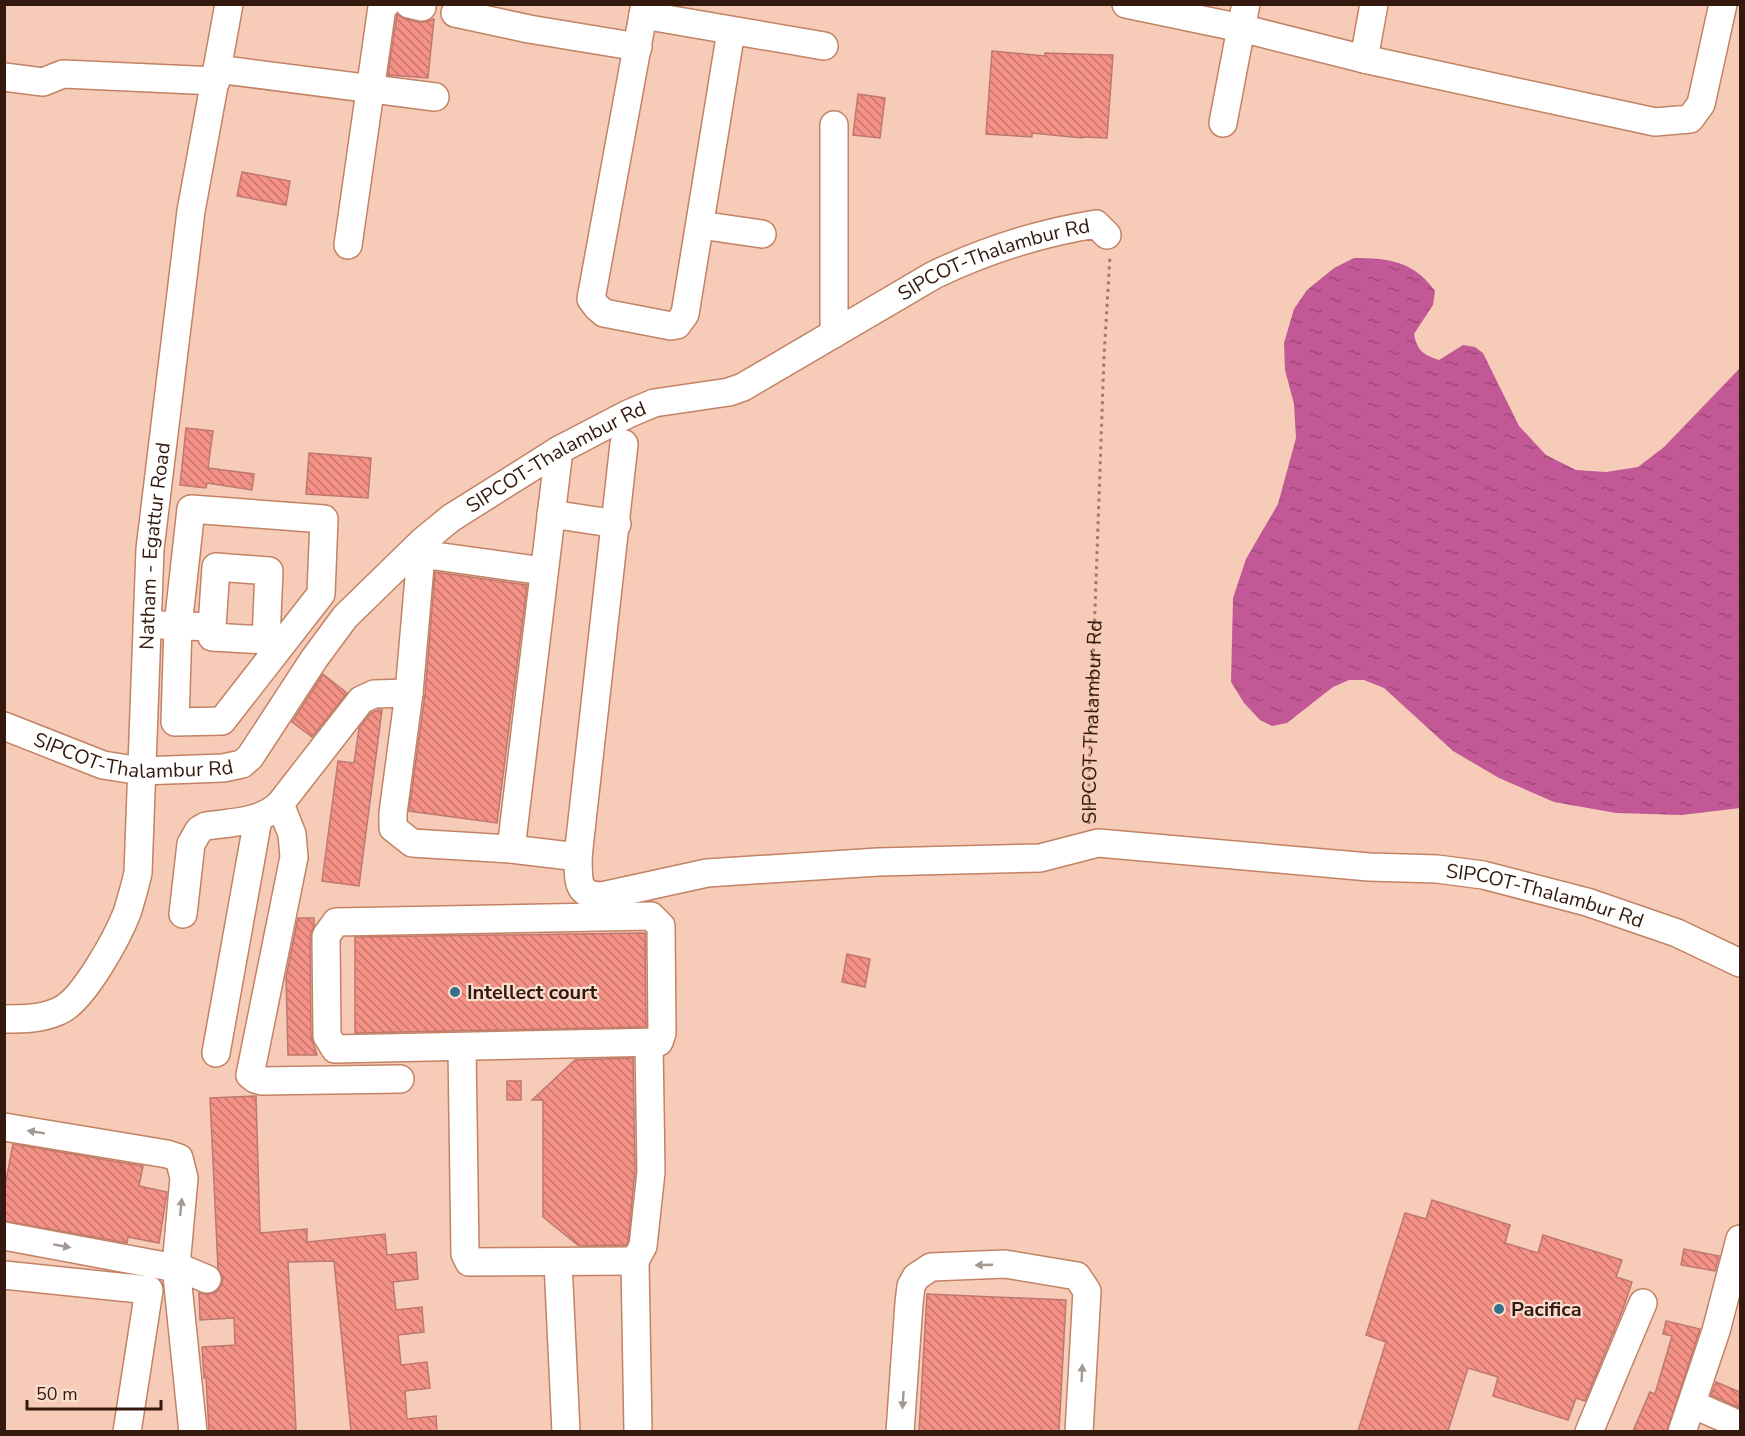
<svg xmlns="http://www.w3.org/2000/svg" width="1745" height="1436" viewBox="0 0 1745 1436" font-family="'Nunito Sans',sans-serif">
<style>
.water{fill:url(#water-ripples)}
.building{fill:url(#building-back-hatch);stroke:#bf7870;stroke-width:1.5}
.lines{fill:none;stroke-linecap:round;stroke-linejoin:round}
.minor-casing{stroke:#c28263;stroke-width:30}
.path{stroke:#9d7a6a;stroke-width:3;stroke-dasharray:3 4.5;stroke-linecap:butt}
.minor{stroke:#fff;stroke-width:27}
.oneway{fill:#a49893}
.poi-dot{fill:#357189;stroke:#f9ddcf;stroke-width:2}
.labels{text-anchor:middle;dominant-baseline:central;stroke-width:4.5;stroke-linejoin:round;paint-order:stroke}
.street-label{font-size:20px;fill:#341a0e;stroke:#f9ddcf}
.poi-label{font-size:20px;font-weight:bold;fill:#341a0e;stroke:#f9ddcf;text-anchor:start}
</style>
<defs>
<pattern id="water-ripples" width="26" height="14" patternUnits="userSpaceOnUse" patternTransform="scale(1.5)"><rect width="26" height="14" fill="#c35896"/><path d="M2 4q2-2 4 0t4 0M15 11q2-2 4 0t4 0" fill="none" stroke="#9f4879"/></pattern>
<pattern id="building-back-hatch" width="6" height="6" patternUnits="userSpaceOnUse" patternTransform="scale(1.5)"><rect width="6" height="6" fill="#f59187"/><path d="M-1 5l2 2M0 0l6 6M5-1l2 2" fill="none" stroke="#c7766d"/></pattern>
</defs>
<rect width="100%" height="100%" fill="#f6ccb8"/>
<path class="water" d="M1354,258C1388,258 1414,261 1435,291L1433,305L1414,334C1417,350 1423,355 1439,360L1463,345L1475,347L1483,353L1519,426L1546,455L1576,470L1606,472L1638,467L1664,447L1740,368V808L1682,815L1616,813L1554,802L1499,778L1453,751L1384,688L1364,680H1349L1333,687L1287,723L1272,726L1260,720L1244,703L1231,682L1233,598L1246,559L1278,504L1296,438L1294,404L1285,370L1284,343L1294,309L1307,290L1334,268Z"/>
<g class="building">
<path d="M397,14L405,19L418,22H426L434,19L428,78L388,75Z"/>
<path d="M992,51L1045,56V53L1113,55L1107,138L1082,137V138L1032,133V137L986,134Z"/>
<path d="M858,94L885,98L880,138L853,135Z"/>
<path d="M242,172L290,181L286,205L237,196Z"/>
<path d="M186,428L213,431L208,468L254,474L252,490L207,483L206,488L180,485Z"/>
<path d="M309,453L371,458L368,498L306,494Z"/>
<path d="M435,572L527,585L497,823L409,811L425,694Z"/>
<path d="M323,674L347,693L312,737L292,722Z"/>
<path d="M378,710H382L359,886L322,881L338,761L354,763L359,728L371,713Z"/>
<path d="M298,918H314V926L310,936L311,1036L317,1055H288L286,977Z"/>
<path d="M645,933L646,1027L355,1033V937Z"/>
<path d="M847,954L870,959L865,987L842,982Z"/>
<path d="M633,1058L635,1171L628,1241L626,1245L579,1246L543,1217V1100H532L575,1060Z"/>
<rect x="507" y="1081" width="14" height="19"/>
<path d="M256,1096L260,1233L307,1229V1242L385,1234L387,1255L416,1252L418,1279L393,1282L396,1310L422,1307L424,1332L398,1335L401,1365L427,1362L430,1388L405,1391L407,1419L436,1416L437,1431H351L334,1261L288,1262L296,1431H209L206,1378H204L202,1347L235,1345L234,1318L200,1320L199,1293L208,1295L216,1292L221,1286L223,1278L218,1268L210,1098Z"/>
<path d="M13,1144L143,1166L139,1186L167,1192L159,1243L128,1237L127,1243L4,1221V1191Z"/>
<path d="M1432,1200L1510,1225L1505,1243L1538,1253L1543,1235L1622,1260L1616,1277L1632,1282L1623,1309L1585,1401L1576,1398L1568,1420L1493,1396L1498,1377L1468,1368L1448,1431H1358L1386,1342L1366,1335L1405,1213L1426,1219Z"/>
<path d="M1684,1249L1719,1256L1715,1271L1681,1265Z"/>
<path d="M927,1294L1066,1300L1059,1431H919Z"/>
<path d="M1666,1321L1700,1329L1667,1431H1633L1650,1392L1655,1394L1672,1336L1663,1334Z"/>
<path d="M1716,1382L1740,1392V1408L1711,1395Z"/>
</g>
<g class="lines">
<defs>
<g id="minor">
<path d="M409,4L422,7"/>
<path d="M645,4L591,299L597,307L604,313L671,326L677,325L685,314L731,31"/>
<path d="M1126,4L1241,28L1223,123"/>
<path d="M1246,4L1241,28L1364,59L1655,122L1690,119L1701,104L1723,4"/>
<path d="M455,13L529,29L638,47"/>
<path d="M643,15L824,46"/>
<path d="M1364,59L1374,4"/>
<path d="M217,69L435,97"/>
<path d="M4,77L43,82L63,74L216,81"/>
<path d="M834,125V334"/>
<path d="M700,225L762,234"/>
<path d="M348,245L382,7L386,4"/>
<path d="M559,450L511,849L578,857L624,444"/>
<path d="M191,509L324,519L321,594L222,721L175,722L178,626Z"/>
<path d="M551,514L617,524"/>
<path d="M160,625L212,627L216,567L269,571L266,640L212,637V627"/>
<path id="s2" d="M4,726L103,765L141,771L223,768L242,764L250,757L314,659L345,617L423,541L451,518L559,450L628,414L654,403L729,392L743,387L934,275C984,251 1040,233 1096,224L1107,235"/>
<path d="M280,804L292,834L294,857L250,1075L255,1079L262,1081L400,1079"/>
<path d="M511,849L412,843L393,828V813L409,693L421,554L544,571"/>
<path id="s3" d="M578,857C579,879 575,895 602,896L707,873L878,862L1040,858L1098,843L1369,867L1437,869L1483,875L1587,902L1677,933L1740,963"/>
<path d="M183,914L191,844L199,830L206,826C233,822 260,823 280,804L361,700L374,694L409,693"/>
<path d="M651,916L661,926L662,1033L659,1042L335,1049L327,1036L326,936L336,922Z"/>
<path id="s4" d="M4,1019C24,1019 41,1019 59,1011C83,1001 117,938 127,913C131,900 135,886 138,873L150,549L191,211L229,4"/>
<path d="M462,1047L465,1254L469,1262L635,1261"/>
<path d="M216,1053L258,819"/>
<path d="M4,1127L167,1154L179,1158L184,1178L176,1266L193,1432"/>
<path d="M4,1236L165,1266H176L207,1279"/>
<path d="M558,1262L566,1432"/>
<path d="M4,1275L149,1290L127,1432"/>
<path d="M1692,1404L1740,1425"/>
<path d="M638,1432L635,1261L643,1246L651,1172L649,1043"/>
<path d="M900,1432L909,1303L911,1286L916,1277L931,1267L1005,1264L1077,1276L1087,1291L1079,1432"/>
<path d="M1589,1432L1643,1303"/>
<path d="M1682,1432L1716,1331L1740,1239"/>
</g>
</defs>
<use href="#minor" class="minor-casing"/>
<path class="path" id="s1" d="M1089,824V778L1104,357L1110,255"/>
<use href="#minor" class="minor"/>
</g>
<defs><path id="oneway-solid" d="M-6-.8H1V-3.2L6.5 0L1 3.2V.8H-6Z" transform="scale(1.5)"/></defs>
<g class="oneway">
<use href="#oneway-solid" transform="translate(36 1132) rotate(-171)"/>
<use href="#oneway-solid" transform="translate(181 1207) rotate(-84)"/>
<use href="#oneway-solid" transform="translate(62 1246) rotate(10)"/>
<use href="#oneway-solid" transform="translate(984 1265) rotate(178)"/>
<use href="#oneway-solid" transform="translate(1082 1373) rotate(-87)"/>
<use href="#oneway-solid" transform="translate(903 1400) rotate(94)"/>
</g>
<g class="poi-dot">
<circle cx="455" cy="992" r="6"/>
<circle cx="1499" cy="1309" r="6"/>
</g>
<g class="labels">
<g class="street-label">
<text stroke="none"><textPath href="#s2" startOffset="1179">SIPCOT-Thalambur Rd</textPath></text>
<text stroke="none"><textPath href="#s2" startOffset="693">SIPCOT-Thalambur Rd</textPath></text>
<text stroke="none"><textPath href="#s4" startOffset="546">Natham - Egattur Road</textPath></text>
<text stroke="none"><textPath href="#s1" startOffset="102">SIPCOT-Thalambur Rd</textPath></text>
<text stroke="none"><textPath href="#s2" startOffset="135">SIPCOT-Thalambur Rd</textPath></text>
<text stroke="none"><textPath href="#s3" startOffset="1006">SIPCOT-Thalambur Rd</textPath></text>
</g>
<g class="poi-label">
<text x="467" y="992">Intellect court</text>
<text x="1511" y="1309">Pacifica</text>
</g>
</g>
<rect width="1745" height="1436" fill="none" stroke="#341a0e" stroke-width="12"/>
<path d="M27 1400v9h134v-9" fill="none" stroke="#341a0e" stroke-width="3"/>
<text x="36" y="1400" font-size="18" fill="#341a0e" stroke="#f9ddcf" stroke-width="4.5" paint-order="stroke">50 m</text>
</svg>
